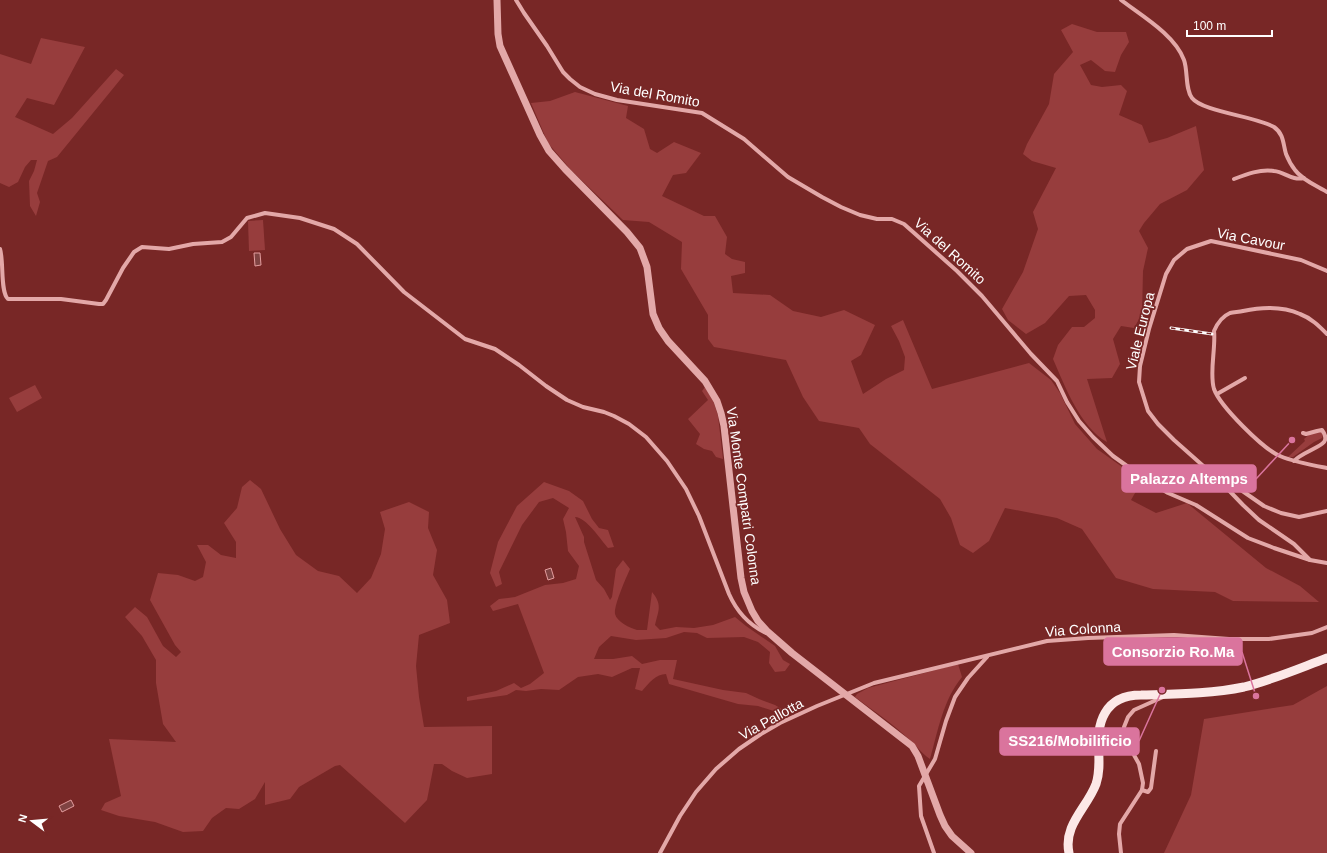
<svg xmlns="http://www.w3.org/2000/svg" width="1327" height="853" viewBox="0 0 1327 853" font-family="Helvetica,sans-serif">
<style>
.green{fill:#973d3d}
.water{fill:#7f4342;stroke:#e39d9e}
.lines{fill:none;stroke-linecap:round;stroke-linejoin:round}
.minor{stroke:#e3a8a8;stroke-width:4}
.tertiary{stroke:#e3a8a8;stroke-width:7}
.primary{stroke:#fce8e7;stroke-width:9}
.rail-casing{stroke:#fff;stroke-width:3}
.rail{stroke:#782726;stroke-width:1.5;stroke-dasharray:4.5;stroke-linecap:butt}
.labels{text-anchor:middle;dominant-baseline:central;stroke-width:3.5;stroke-linejoin:round;paint-order:stroke}
.street-label{font-size:14px;fill:#fff;stroke:#782726}
.leader{fill:none;stroke:#da749d;stroke-width:1.5}
.callout-dot{fill:#da749d;stroke:#782726;stroke-width:1.5}
.callout{fill:#da749d;stroke:#da749d;stroke-width:1.5}
.callout-label{font-size:15px;text-anchor:middle;font-weight:bold;fill:#fff}
</style>
<rect width="100%" height="100%" fill="#782726"/>
<g class="green">
<path d="M1072,24L1097,32H1126L1129,42L1121,55L1115,72L1105,71L1091,60L1080,65L1091,85L1102,87L1121,85L1127,91L1119,115L1142,125L1149,143L1167,138L1196,126L1204,170L1187,190L1160,204L1144,223L1139,231L1148,248L1143,271L1142,314L1134,328L1121,326L1113,339L1120,364L1112,378L1087,379L1107,442C1080,427 1065,386 1053,359L1058,345L1072,327H1084L1095,318V310L1086,295L1069,296L1045,323L1026,334L1008,320L1002,309L1023,272L1038,229L1033,212L1056,168L1032,161L1023,154L1027,144L1049,104L1054,74L1073,52L1061,30Z"/>
<path d="M41,38L85,47L54,105L27,98L15,117L53,134L72,118L116,69L124,75L57,157L48,161L37,193L40,202L36,216L30,206L29,181L34,171L37,160H31L25,167L18,182L9,187L0,183V54L31,64Z"/>
<path d="M575,92L628,106L626,118L644,129L650,149L657,153L674,142L701,153L686,173L673,175L662,196L704,216H715L727,237L725,254L732,259L745,262V273L731,276L733,293L770,295L793,311L821,317L844,310L875,325L861,355L851,361L863,394L886,379L904,370L905,357L899,341L891,326L903,320L932,389L1029,363L1051,380L1060,393L1075,424L1097,449L1142,481L1131,500L1156,513L1187,503L1266,568L1300,586L1319,602L1233,601L1215,592L1153,589L1116,578L1082,529L1057,518L1005,508L989,541L973,553L960,545L951,518L940,499L870,444L859,428L819,421L803,397L786,360L714,347L708,339V315L681,269L682,242L649,222L623,220L571,170L548,143L531,103L550,101Z"/>
<path d="M263,220L265,250L249,251L248,221Z"/>
<path d="M35,385L42,398L17,412L9,398Z"/>
<path d="M705,387L714,403L718,416L723,459L716,457L712,451L704,449L696,444L700,434L688,419L708,400L702,391Z"/>
<path d="M1322,432L1323,435L1322,438L1314,442L1293,457H1288L1305,441L1304,439L1311,433Z"/>
<path d="M250,480L261,489L280,529L296,555L318,571L339,576L357,593L371,578L381,554L385,529L380,512L409,502L429,512L428,528L437,550L433,575L447,600L450,623L419,635L416,666L419,697L424,727L492,726V774L467,778L452,771L442,764H434L427,800L405,823L340,765L335,766L299,787L290,799L265,805V782L255,799L239,809L226,808L212,818L203,831L183,832L155,822L119,816L101,810L105,803L121,796L109,739L176,742L163,724L156,683V660L142,636L125,617L135,607L147,617L163,646L176,657L181,652L175,645L150,600L158,573L178,575L195,581L203,577L206,562L197,545H208L221,555L236,558V542L224,523L237,508L242,487Z"/>
<path d="M544,482L569,491L583,501L592,519L599,528L608,530L614,547L608,548C601,540 586,517 575,517L584,537V542L596,580L604,589L610,600L612,597L616,569L623,560L630,569C626,578 614,605 615,614C617,622 630,628 637,630C640,630 644,630 647,630L652,592C663,605 658,611 655,625L660,630L676,627L694,628L713,625L735,617L746,626L775,646L783,660L790,664L785,671L775,672L769,663L770,652L758,642L744,637L707,638L697,633L684,632L666,638L636,640L611,636L599,647L594,659H613L632,656L642,664L660,660H677L673,679L723,690L746,693L759,699L775,705L788,713L783,714L758,706L738,704L669,684L666,674C656,674 649,683 642,691L635,689L640,668H632L612,677L598,674L578,677L559,690L541,689L526,691L516,690L507,695L467,701V697L496,691L514,683L521,688L530,684L544,673L518,604L493,611L490,606L499,599L515,597L545,585L563,583L576,579L579,566L568,551L566,532L563,519L569,508L553,498L539,502L522,525L499,572L502,584L496,587L490,573L498,542L517,506Z"/>
<path d="M958,664L962,677C943,700 938,731 930,759C920,752 918,747 910,740C893,724 874,711 855,697L857,694L868,688Z"/>
<path d="M1327,686V853H1164L1191,795L1204,719L1293,705Z"/>
</g>
<g class="water">
<path d="M254,253H260L261,265L255,266Z"/>
<path d="M551,568L554,578L548,580L545,570Z"/>
<path d="M71,800L74,806L62,812L59,806Z"/>
</g>
<g class="lines">
<g class="minor">
<path d="M516,0L524,13L547,46L563,72L570,79L580,87L595,94L617,100L702,113L744,139L788,177L822,197L841,207L860,215L877,219H892L904,224L957,271L982,296L1031,354L1057,381L1067,402L1079,421L1093,437L1113,456L1148,481L1168,493L1196,505L1248,538L1274,548L1310,560"/>
<path d="M1121,0C1142,16 1175,35 1184,60C1188,71 1185,89 1192,98C1203,112 1255,116 1274,127C1284,134 1283,144 1286,154C1288,159 1291,165 1295,170C1302,180 1317,186 1327,192"/>
<path d="M1234,179C1247,174 1260,169 1274,171C1285,172 1292,181 1304,178"/>
<path d="M0,249C4,261 0,292 8,299H61L99,304H103L106,300L123,268L134,252L142,247L169,249L193,244L222,242L231,237L247,218L265,213L300,218L334,229L357,244L404,292L465,339L495,349L519,365L546,386L567,400L583,407L604,412L614,416L629,424L646,437L667,461L686,489L699,516L729,594C737,612 749,625 766,633"/>
<path d="M1327,271L1301,260L1211,241L1187,249L1174,260L1166,274L1149,329L1140,366L1139,382L1148,411L1158,424L1174,440L1218,479L1243,505L1259,520L1294,544L1310,560L1327,563"/>
<path d="M1327,334C1319,326 1311,318 1300,314C1282,306 1262,307 1243,311C1239,312 1234,312 1230,313C1223,316 1217,324 1214,331C1216,348 1209,373 1214,389C1220,406 1263,449 1280,456C1294,462 1311,465 1327,468"/>
<path d="M1217,394L1245,378"/>
<path d="M1294,461C1301,453 1319,448 1324,442C1327,438 1325,434 1322,430L1317,431L1306,434L1303,433"/>
<path d="M1219,479L1228,481L1264,506L1281,513L1299,517L1327,511"/>
<path d="M1142,790L1148,792L1151,788L1156,751"/>
<path d="M660,853L680,816L696,792L716,769L739,749L761,734L780,723L817,706L874,683L1047,641L1088,638L1174,635L1229,639H1269L1312,633L1327,627"/>
<path d="M934,853L921,816L919,786L935,759L946,721L955,697L968,678L987,657"/>
<path d="M1121,853L1119,834L1120,824L1142,790L1143,783L1139,764L1124,737V727L1128,717L1134,710L1163,697"/>
</g>
<path class="tertiary" d="M497,0L498,34L500,46L540,135L549,151L565,169L627,232L640,248L647,267L653,314L659,328L668,341L705,381L717,401L721,413L724,426L741,578L744,592L752,611L758,621L768,632L792,653L912,746L918,756L940,815L945,826L952,836L971,853"/>
<path class="primary" d="M1069,853C1063,825 1087,808 1096,784C1104,761 1092,735 1105,713C1113,699 1126,695 1141,695C1175,694 1211,694 1244,687C1272,680 1300,668 1327,658"/>
<defs>
<path id="rail" d="M1171,328L1212,334"/>
</defs>
<use href="#rail" class="rail-casing"/>
<use href="#rail" class="rail"/>
</g>
<g class="labels">
<g class="street-label">
<text transform="translate(655 94) rotate(10)">Via del Romito</text>
<text transform="translate(1251 239) rotate(11)">Via Cavour</text>
<text transform="translate(950 251) rotate(42)">Via del Romito</text>
<text transform="translate(1140 331) rotate(-76)">Viale Europa</text>
<text transform="translate(744 496) rotate(82)">Via Monte Compatri Colonna</text>
<text transform="translate(1083 629) rotate(-4)">Via Colonna</text>
<text transform="translate(771 719) rotate(-29)">Via Pallotta</text>
</g>
</g>
<path class="leader" d="M1292 440L1256 479M1256 696L1242 652M1162 690L1139 741"/>
<g class="callout-dot">
<circle cx="1292" cy="440" r="4"/>
<circle cx="1256" cy="696" r="4"/>
<circle cx="1162" cy="690" r="4"/>
</g>
<g class="callout">
<rect x="1122" y="465" width="134" height="27" rx="4"/>
<rect x="1104" y="638" width="138" height="27" rx="4"/>
<rect x="1000" y="728" width="139" height="27" rx="4"/>
</g>
<g class="callout-label">
<text x="1189" y="484">Palazzo Altemps</text>
<text x="1173" y="657">Consorzio Ro.Ma</text>
<text x="1070" y="746">SS216/Mobilificio</text>
</g>
<g transform="translate(32 821) rotate(286)" stroke="#782726" stroke-width="3" paint-order="stroke">
<path d="M0-3L7 15L0 10L-7 15Z" fill="#ffffff"/>
<text y="-6" font-size="11" font-weight="bold" text-anchor="middle" fill="#ffffff">N</text>
</g>
<path d="M1187 30v6h85v-6" fill="none" stroke="#ffffff" stroke-width="2"/>
<text x="1193" y="30" font-size="12" fill="#ffffff" stroke="#782726" stroke-width="3" paint-order="stroke">100 m</text>
</svg>
